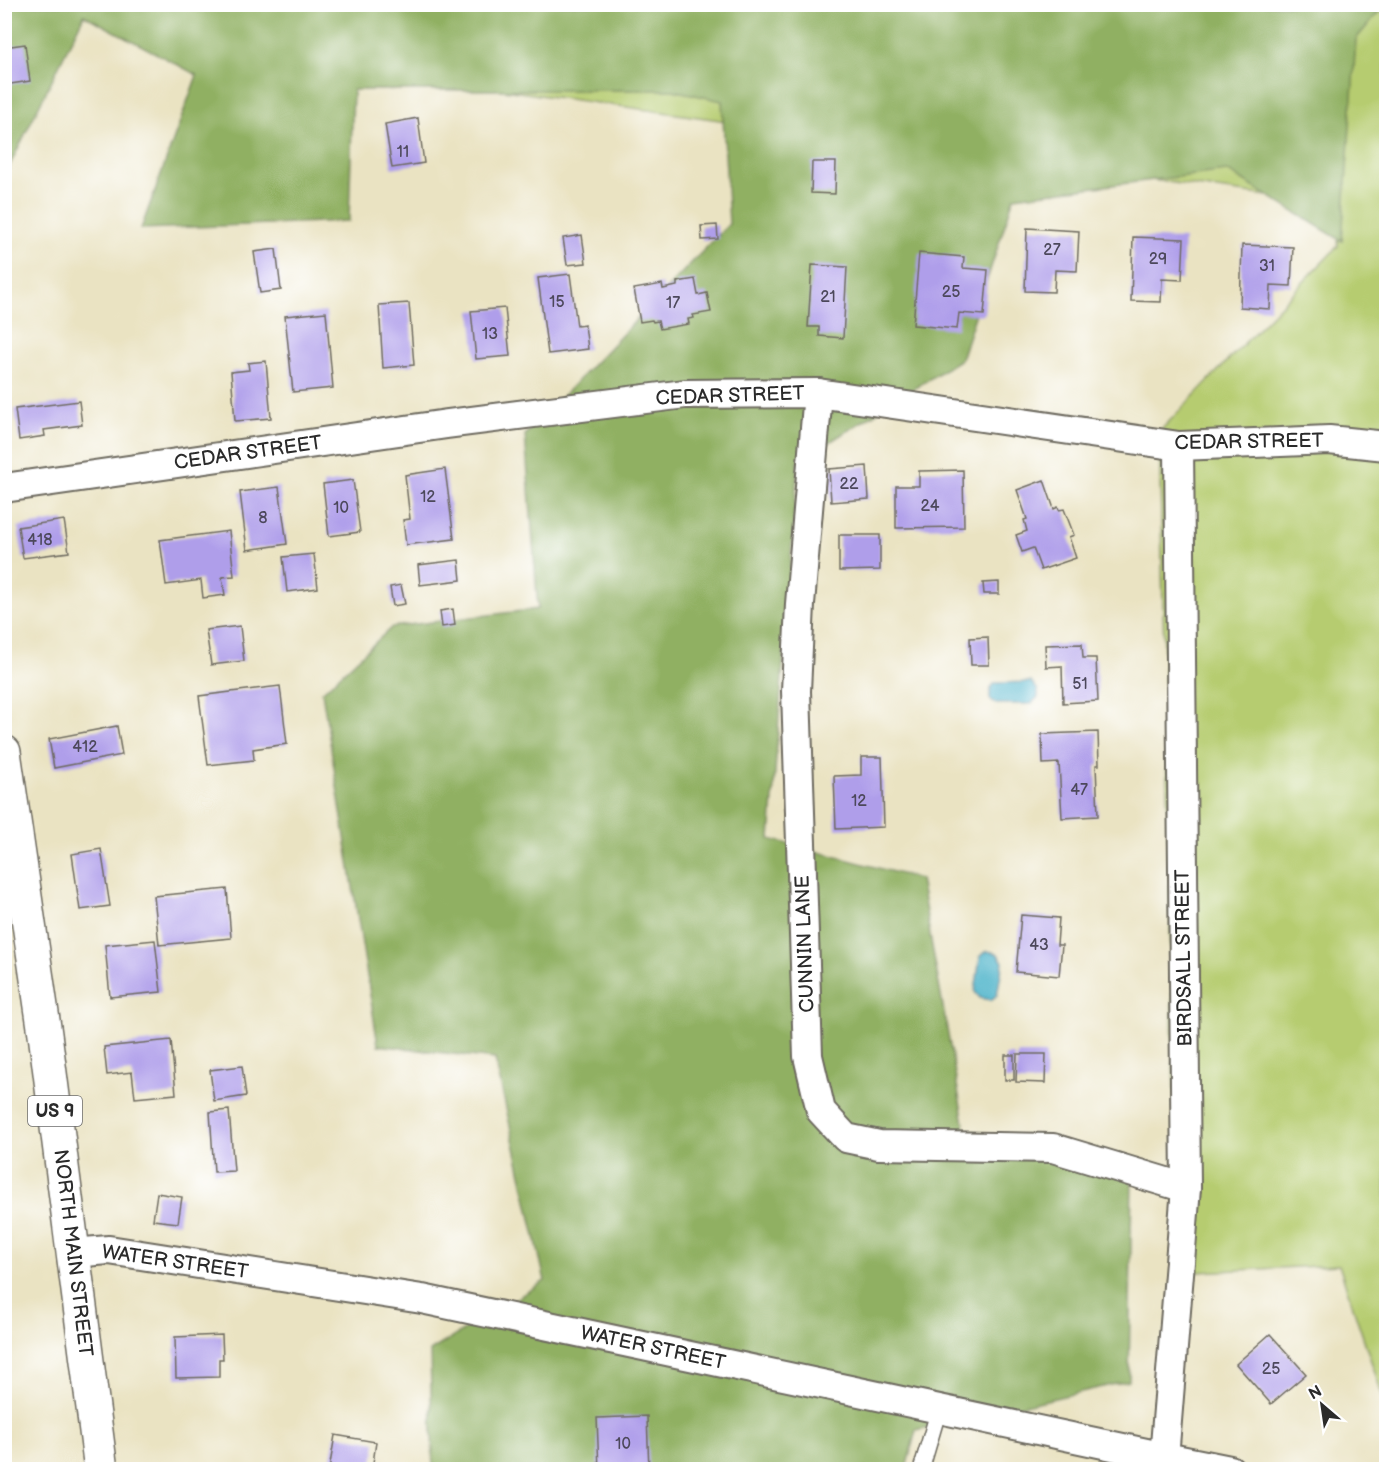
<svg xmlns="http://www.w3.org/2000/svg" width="1391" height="1474" viewBox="0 0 1391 1474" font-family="'Balsamiq Sans',sans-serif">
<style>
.green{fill:#b6cc70;stroke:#707c4e;stroke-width:1.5}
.forest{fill:#90b062;stroke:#5e6e46;stroke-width:1.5}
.water{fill:#4bb2c9;stroke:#3b6e7a;stroke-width:1.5}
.building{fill:#af9eea}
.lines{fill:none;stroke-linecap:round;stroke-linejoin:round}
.service-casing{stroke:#6e6b60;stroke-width:18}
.minor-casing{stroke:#6e6b60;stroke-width:32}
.trunk-casing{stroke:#6e6b60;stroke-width:36}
.service{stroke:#fff;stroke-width:15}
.minor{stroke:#fff;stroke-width:28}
.trunk{stroke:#fff;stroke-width:33}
.labels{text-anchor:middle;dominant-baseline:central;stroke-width:4.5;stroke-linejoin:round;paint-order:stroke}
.number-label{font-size:16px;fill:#4c485b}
.shield{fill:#fff;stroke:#6b6b6b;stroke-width:1.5}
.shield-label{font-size:18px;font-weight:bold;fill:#2b2b2b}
.street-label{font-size:20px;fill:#2b2b2b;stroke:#fff}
</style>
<rect width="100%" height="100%" fill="#fff"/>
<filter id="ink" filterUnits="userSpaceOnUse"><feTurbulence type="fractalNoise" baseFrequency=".0167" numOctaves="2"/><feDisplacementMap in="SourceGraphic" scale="12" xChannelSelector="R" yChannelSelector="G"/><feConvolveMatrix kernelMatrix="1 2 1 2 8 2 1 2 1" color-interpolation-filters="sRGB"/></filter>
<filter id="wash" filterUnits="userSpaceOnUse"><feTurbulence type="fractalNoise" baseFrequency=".008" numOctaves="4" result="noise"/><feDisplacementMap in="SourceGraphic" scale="24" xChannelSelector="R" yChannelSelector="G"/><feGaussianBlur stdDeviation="1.35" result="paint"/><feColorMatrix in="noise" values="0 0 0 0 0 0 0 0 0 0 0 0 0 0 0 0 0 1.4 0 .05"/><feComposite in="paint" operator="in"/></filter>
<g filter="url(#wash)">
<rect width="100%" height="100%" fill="#eae3c2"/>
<path class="green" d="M408,5H1386V1406L1339,1265L1178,1273L1159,432L1338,246L1339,206L417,78Z"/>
<path class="forest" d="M5,5H1385L1356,39L1342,241L1227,171L1014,197L961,359L798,462L770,839L920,879L965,1129L1132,1173L1129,1381L916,1430L906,1469H433L430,1351L545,1281L495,1059L378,1045L322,692L392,627L538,609L525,435L729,224L722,101L673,90H353L349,221L141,229L197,75L84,15L5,175Z"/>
<g class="water">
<path d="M1031,682L1038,690V697L1031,704H996L990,699V689L995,683Z"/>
<path d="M987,951L997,953L1003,962L997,995L991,1000L980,998L975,992L980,957Z"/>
</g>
<g id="blocks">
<g class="building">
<path d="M25,44L30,81L4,85V47Z"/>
<path d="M418,118L424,163L392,168L385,124Z"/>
<path d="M812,162H836L835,194L811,193Z"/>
<path d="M717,225L718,239L702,240L701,226Z"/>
<path d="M1027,228L1079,231L1077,271L1055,270L1054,292L1025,291Z"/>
<path d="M582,235L586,263L567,265L563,238Z"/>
<path d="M1133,237L1184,239L1182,280L1162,279L1161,302L1131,301Z"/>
<path d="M1242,245L1293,247L1291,286L1271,285L1270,309L1240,307Z"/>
<path d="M276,249L281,290L260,293L254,252Z"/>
<path d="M919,253L964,257L963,268L988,270L984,315L959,313L957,329L913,325Z"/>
<path d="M812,265L847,267L843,338L819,336V327H808Z"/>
<path d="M570,274L577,326L585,325L588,349L548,354L538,278Z"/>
<path d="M695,279L698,295L707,293L711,312L693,315L694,318L688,319L689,324L660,329L658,321L653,322L652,320L640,322L634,289L662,284L663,289L677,286V282Z"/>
<path d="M409,303L414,365L383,368L379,305Z"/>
<path d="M505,308L510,356L476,359L471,311Z"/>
<path d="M326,312L333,388L293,392L285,316Z"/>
<path d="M266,361L271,418L235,421L231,372L249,370L248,363Z"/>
<path d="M79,401L82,425L44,430L45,436L19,440L15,409Z"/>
<path d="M867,466L869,499L831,502L829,469Z"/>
<path d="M445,469L454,539L406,545L403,520L410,519L405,475Z"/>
<path d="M963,470L964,527L896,528V486H919V471Z"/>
<path d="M353,480L360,532L329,536L323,484Z"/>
<path d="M1044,480L1054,509L1058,507L1059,510L1064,509L1074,535L1069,537L1076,558L1041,570L1033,548L1022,552L1016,535L1027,531L1024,520L1027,519L1017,490Z"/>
<path d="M279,487L287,544L247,550L240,492Z"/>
<path d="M64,520L69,552L23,558L18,527Z"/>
<path d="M229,531L234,576L222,577L225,595L203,598L201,580L166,585L160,540Z"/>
<path d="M839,535H880V570L839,571Z"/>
<path d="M314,554L318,588L287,592L283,557Z"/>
<path d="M459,560L461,580L420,585L418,565Z"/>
<path d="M999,582V594H984L983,583Z"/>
<path d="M401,585L405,604L393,606L390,587Z"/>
<path d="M453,609L455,625L442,627L440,611Z"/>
<path d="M240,626L244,661L211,665L206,630Z"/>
<path d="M988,637L989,665H971L970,638Z"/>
<path d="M1082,644L1083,658H1096L1098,701L1063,703L1062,666L1046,667L1045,645Z"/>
<path d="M280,686L287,744L253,749L254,760L208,765L199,696Z"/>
<path d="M117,726L122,755L54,768L49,739Z"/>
<path d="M1098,732L1099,765H1096L1098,816L1062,818L1059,763L1043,764L1042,734Z"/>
<path d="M861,757H882L884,827L836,829L834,776L861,775Z"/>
<path d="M101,849L110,906L80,910L72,854Z"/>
<path d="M227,889L231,938L159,945L154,896Z"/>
<path d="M1021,915L1059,918L1057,945H1062L1059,976L1016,972Z"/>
<path d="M155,940L161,992L110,997L105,945Z"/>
<path d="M171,1040L176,1094L135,1098L132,1072L107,1075L104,1047Z"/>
<path d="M1017,1054H1046L1045,1083L1016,1082Z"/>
<rect x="1005" y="1055" width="9" height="25"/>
<path d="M242,1066L246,1096L214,1101L210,1070Z"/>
<path d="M229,1110L234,1171L214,1172L210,1112Z"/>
<path d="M157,1193L182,1197L178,1223L153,1220Z"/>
<path d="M1270,1334L1306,1374L1271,1404L1236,1364Z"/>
<path d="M222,1335L223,1359H219V1377L176,1378L175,1337Z"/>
<path d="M647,1416L649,1470H599L597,1418Z"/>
<path d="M335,1435L376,1442L372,1470H329Z"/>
</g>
</g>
</g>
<g filter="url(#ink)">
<use href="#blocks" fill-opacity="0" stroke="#6e6b60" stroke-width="1.5"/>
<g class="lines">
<defs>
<path id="service" d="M921,1470L939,1409"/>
<g id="minor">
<path d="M818,393L800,604L796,691L808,1056L821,1111L846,1138L879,1145L1053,1148L1186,1188"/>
<path d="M4,488L447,424L685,394L818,393L1179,446L1329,440L1386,446"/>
<path d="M72,1253L109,1250L422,1299L1165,1457L1230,1470"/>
<path d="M1163,1470L1186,1188L1179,446"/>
</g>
<path id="trunk" d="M4,752L45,1034L101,1470"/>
</defs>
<use href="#service" class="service-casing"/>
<use href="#minor" class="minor-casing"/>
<use href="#trunk" class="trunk-casing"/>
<use href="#service" class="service"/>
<use href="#minor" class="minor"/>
<use href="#trunk" class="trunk"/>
</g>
</g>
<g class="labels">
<g class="number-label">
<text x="403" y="152">11</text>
<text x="1052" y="250">27</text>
<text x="1158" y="259">29</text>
<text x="1267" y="266">31</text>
<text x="951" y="292">25</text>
<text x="828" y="297">21</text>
<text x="557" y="302">15</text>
<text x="673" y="303">17</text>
<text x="490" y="334">13</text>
<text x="849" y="484">22</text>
<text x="428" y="497">12</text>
<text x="930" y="506">24</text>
<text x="341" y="508">10</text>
<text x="263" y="518">8</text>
<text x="40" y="540">418</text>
<text x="1080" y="684">51</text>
<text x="85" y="747">412</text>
<text x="1079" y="790">47</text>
<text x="859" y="801">12</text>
<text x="1039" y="945">43</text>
<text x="1271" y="1369">25</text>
<text x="623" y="1444">10</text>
</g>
<rect class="shield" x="28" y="1096" width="54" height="30" rx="4.5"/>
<g class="shield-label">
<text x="55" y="1111">US 9</text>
</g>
<g class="street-label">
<text transform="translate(730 396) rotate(-2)">CEDAR STREET</text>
<text transform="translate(1249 442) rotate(-1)">CEDAR STREET</text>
<text transform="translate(248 453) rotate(-8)">CEDAR STREET</text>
<text transform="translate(805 944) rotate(-92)">CUNNIN LANE</text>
<text transform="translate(1184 958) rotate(-91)">BIRDSALL STREET</text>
<text transform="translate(73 1253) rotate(83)">NORTH MAIN STREET</text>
<text transform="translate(175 1262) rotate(8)">WATER STREET</text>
<text transform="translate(653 1348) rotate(12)">WATER STREET</text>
</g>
</g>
<rect width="1391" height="1474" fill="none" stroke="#fff" stroke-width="24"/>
<g transform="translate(1322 1405) rotate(331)" stroke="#ffffff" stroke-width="4.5" paint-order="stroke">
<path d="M0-4.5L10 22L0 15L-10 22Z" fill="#2b2b2b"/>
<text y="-9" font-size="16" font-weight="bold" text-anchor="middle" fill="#2b2b2b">N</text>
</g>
</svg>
